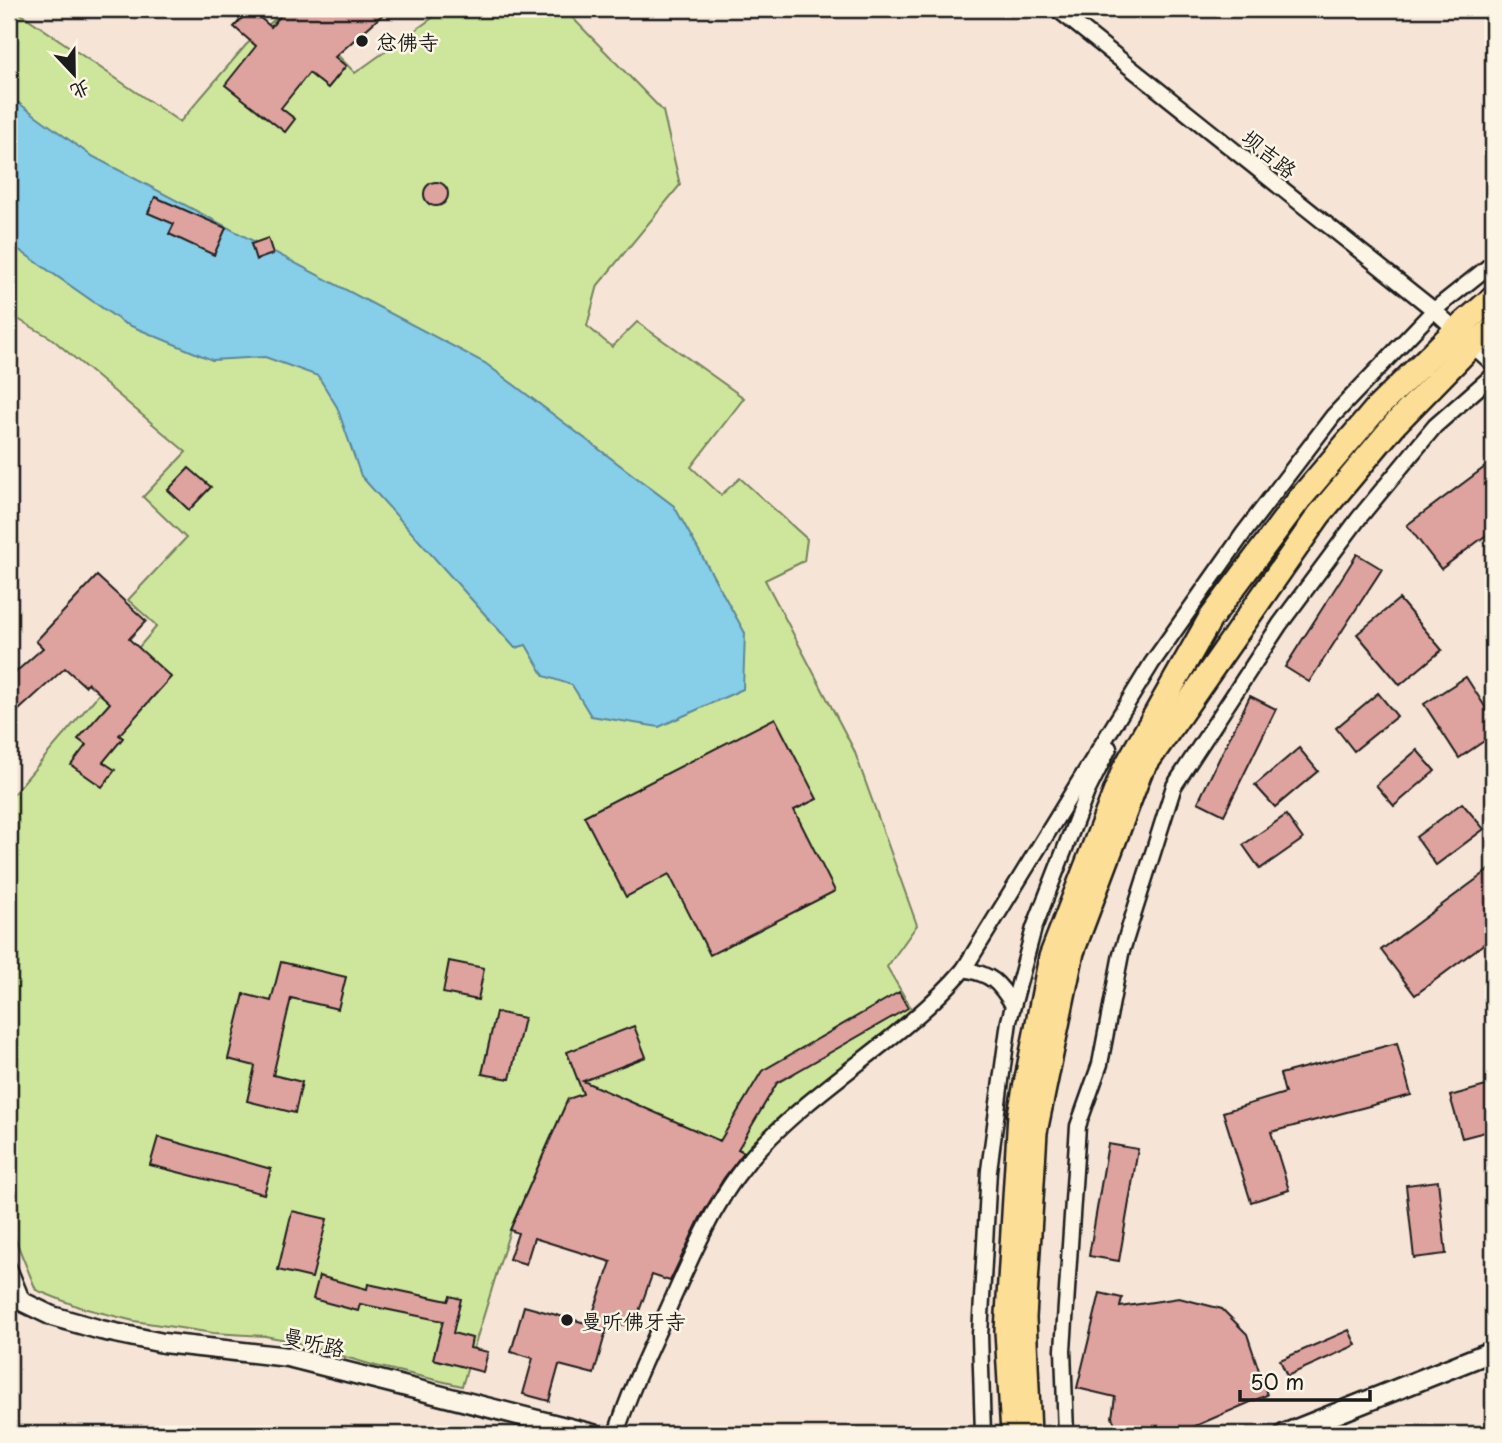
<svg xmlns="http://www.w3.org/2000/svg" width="1502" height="1443" viewBox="0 0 1502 1443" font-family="'Playpen Sans','LXGW WenKai TC',sans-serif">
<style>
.green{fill:#cee69c;stroke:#75815c;stroke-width:2}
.water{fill:#87cee9;stroke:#5c8797;stroke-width:2}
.building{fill:#dea39f;stroke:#1c1c1c;stroke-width:2}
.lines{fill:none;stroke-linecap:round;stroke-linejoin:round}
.minor-casing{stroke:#1c1c1c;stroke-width:19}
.tertiary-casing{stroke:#1c1c1c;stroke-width:23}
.secondary-casing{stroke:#1c1c1c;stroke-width:24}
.trunk-casing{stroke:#1c1c1c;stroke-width:28}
.minor{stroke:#fcf5e5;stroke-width:14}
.tertiary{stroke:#fcf5e5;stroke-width:18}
.secondary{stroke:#fcf5e5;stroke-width:19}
.trunk{stroke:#fdde96;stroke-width:23}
.poi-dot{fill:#1c1c1c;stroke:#fcf5e5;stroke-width:2.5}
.labels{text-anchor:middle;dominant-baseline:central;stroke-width:5;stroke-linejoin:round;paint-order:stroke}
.poi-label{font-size:21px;fill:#1c1c1c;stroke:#fcf5e5;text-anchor:start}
.street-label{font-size:21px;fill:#1c1c1c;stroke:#fcf5e5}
</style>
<rect width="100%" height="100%" fill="#f6e5d7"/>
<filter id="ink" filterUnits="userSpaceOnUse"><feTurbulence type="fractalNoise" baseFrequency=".0143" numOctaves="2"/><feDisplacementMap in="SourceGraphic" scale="14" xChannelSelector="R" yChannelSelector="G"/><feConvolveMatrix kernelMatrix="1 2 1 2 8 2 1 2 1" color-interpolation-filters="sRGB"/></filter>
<g filter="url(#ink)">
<path class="green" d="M9,9H14L180,122L246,45L286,9H293L355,73L445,9H564L663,111L680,185L598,285L587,326L612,347L637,322L744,398L691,467L721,495L740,478L807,539L804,561L765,580L854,750L917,925L887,967L914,1013L745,1152L600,1089L568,1099L510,1230L462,1386L376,1366L291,1341L265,1336L213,1333L134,1321L79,1307L36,1290L9,1224V799L157,626L128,600L186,538L143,497L186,452L51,338L9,314Z"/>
<path class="water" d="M9,96L90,155L485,363L674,506L745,633L743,689L659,727L591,716L572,685L544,676L526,645L515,648L361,476L337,407L318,376L265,357L212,360L124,323L9,243Z"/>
<g class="building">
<path d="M250,9L271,27L286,9H389L335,57L346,66L328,88L309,73L281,108L295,119L285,132L225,85L256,46L234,27Z"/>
<circle cx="436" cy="194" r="12"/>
<path d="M155,197L226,228L214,255L169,234L174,224L148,213Z"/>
<path d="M268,238L273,254L256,260L251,244Z"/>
<path d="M1493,461V530L1441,569L1407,525Z"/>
<path d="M189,468L211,487L189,510L168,490Z"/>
<path d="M1357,554L1382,569L1309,682L1285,667Z"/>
<path d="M97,576L146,621L129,639L171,677L119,735L123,738L103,762L115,770L102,787L71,765L86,745L78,739L110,703L88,683L85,686L65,668L9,719V678L43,648L36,641Z"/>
<path d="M1399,599L1442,650L1400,685L1357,634Z"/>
<path d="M1466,677L1493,719V735L1459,758L1424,704Z"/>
<path d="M1378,693L1397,716L1354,751L1336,728Z"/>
<path d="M1250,696L1276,709L1224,815L1198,802Z"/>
<path d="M775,718L817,799L794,810L835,891L710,955L669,874L626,897L584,816Z"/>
<path d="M1299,748L1318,771L1275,807L1255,785Z"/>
<path d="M1417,750L1435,771L1394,806L1376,785Z"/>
<path d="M1462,803L1484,829L1436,865L1416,837Z"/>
<path d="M1286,815L1303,839L1260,869L1243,845Z"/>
<path d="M1493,867V937L1415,995L1381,950Z"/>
<path d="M449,961L484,968L478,1000L443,993Z"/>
<path d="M281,962L346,977L338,1009L291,998L273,1075L302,1082L295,1113L247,1101L255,1066L228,1059L244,994L271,1001Z"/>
<path d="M899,992L908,1008L777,1083L738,1149L744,1152L724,1178L700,1218L670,1281L652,1275L633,1328L609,1320L594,1374L559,1365L549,1401L523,1394L533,1358L511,1352L524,1306L589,1324L611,1262L534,1238L526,1264L509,1259L518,1233L510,1230L568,1099L583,1094L567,1052L634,1026L646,1057L583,1081L720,1141L762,1071Z"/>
<path d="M496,1012L524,1018L510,1079L482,1074Z"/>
<path d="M1397,1043L1411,1095L1271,1132L1289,1190L1251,1202L1223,1112L1285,1093L1280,1074Z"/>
<path d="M1493,1084V1130L1462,1138L1450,1096Z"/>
<path d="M158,1137L271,1169L264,1194L150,1165Z"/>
<path d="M1108,1144L1138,1149L1119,1261L1089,1256Z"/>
<path d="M1438,1181L1446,1254L1414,1258L1406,1185Z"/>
<path d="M292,1211L327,1219L312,1278L278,1270Z"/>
<path d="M319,1276L367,1289L368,1284L448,1301L450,1296L461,1299L453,1333L472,1338L470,1348L488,1352L483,1372L433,1359L443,1321L360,1304L358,1311L313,1299Z"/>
<path d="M1100,1293L1122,1298L1120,1307L1179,1298L1222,1309L1247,1334L1267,1395L1177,1434H1119L1112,1417L1115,1397L1077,1388Z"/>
<path d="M1349,1330L1356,1345L1287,1376L1280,1360Z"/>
</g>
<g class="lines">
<defs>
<g id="minor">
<path d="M1057,9L1434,310L1493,364"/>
<path d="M964,969C992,975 998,981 1013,1005"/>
<path d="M9,1268L23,1302"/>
<path d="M616,1434C630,1390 650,1349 669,1307C694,1252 718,1191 761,1147C823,1081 905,1038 964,969L1152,663L1243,534L1333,416L1434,310L1493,263"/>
<path d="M983,1434L980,1335L989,1170L1009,1021L1034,928L1087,792L1109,748"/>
<path d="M1066,1434L1063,1350L1078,1126L1100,1064L1121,954L1174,786L1280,624L1359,518L1435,426L1493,375"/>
</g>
<path id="tertiary" d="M23,1302L52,1316L101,1330L163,1343L288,1357L593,1434"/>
<path id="secondary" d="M1285,1434L1493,1351"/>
<g id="trunk">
<path d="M1013,1434L1007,1331L1020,1114L1051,957L1124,770L1210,619L1298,501L1376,409L1457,329L1493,298"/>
<path d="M1029,1434L1024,1318L1035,1132L1072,952L1140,772L1319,515L1395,424L1472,345L1493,329"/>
</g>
</defs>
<use href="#minor" class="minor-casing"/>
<use href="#tertiary" class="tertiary-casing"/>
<use href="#secondary" class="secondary-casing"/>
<use href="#trunk" class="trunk-casing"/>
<use href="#minor" class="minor"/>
<use href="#tertiary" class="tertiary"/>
<use href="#secondary" class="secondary"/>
<use href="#trunk" class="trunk"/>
</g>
</g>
<g class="poi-dot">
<circle cx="362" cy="41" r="7"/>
<circle cx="567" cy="1320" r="7"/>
</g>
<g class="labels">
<g class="poi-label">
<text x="376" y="41">总佛寺</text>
<text x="581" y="1320">曼听佛牙寺</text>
</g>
<g class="street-label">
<text transform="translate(1270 153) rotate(39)">坝吉路</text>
<text transform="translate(314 1341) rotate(13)">曼听路</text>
</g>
</g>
<rect width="1502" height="1443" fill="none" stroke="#fcf5e5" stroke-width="35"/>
<rect x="18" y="18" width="1467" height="1408" fill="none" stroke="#1c1c1c" stroke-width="2.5" filter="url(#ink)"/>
<g transform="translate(74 74) rotate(158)" stroke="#fcf5e5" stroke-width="5" paint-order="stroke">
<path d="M0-5L12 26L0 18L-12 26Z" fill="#1c1c1c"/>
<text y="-10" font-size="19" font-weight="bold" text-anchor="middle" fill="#1c1c1c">北</text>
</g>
<path d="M1240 1390v10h130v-10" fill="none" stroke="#1c1c1c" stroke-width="3.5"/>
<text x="1250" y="1390" font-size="21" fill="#1c1c1c" stroke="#fcf5e5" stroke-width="5" paint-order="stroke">50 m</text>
</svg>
